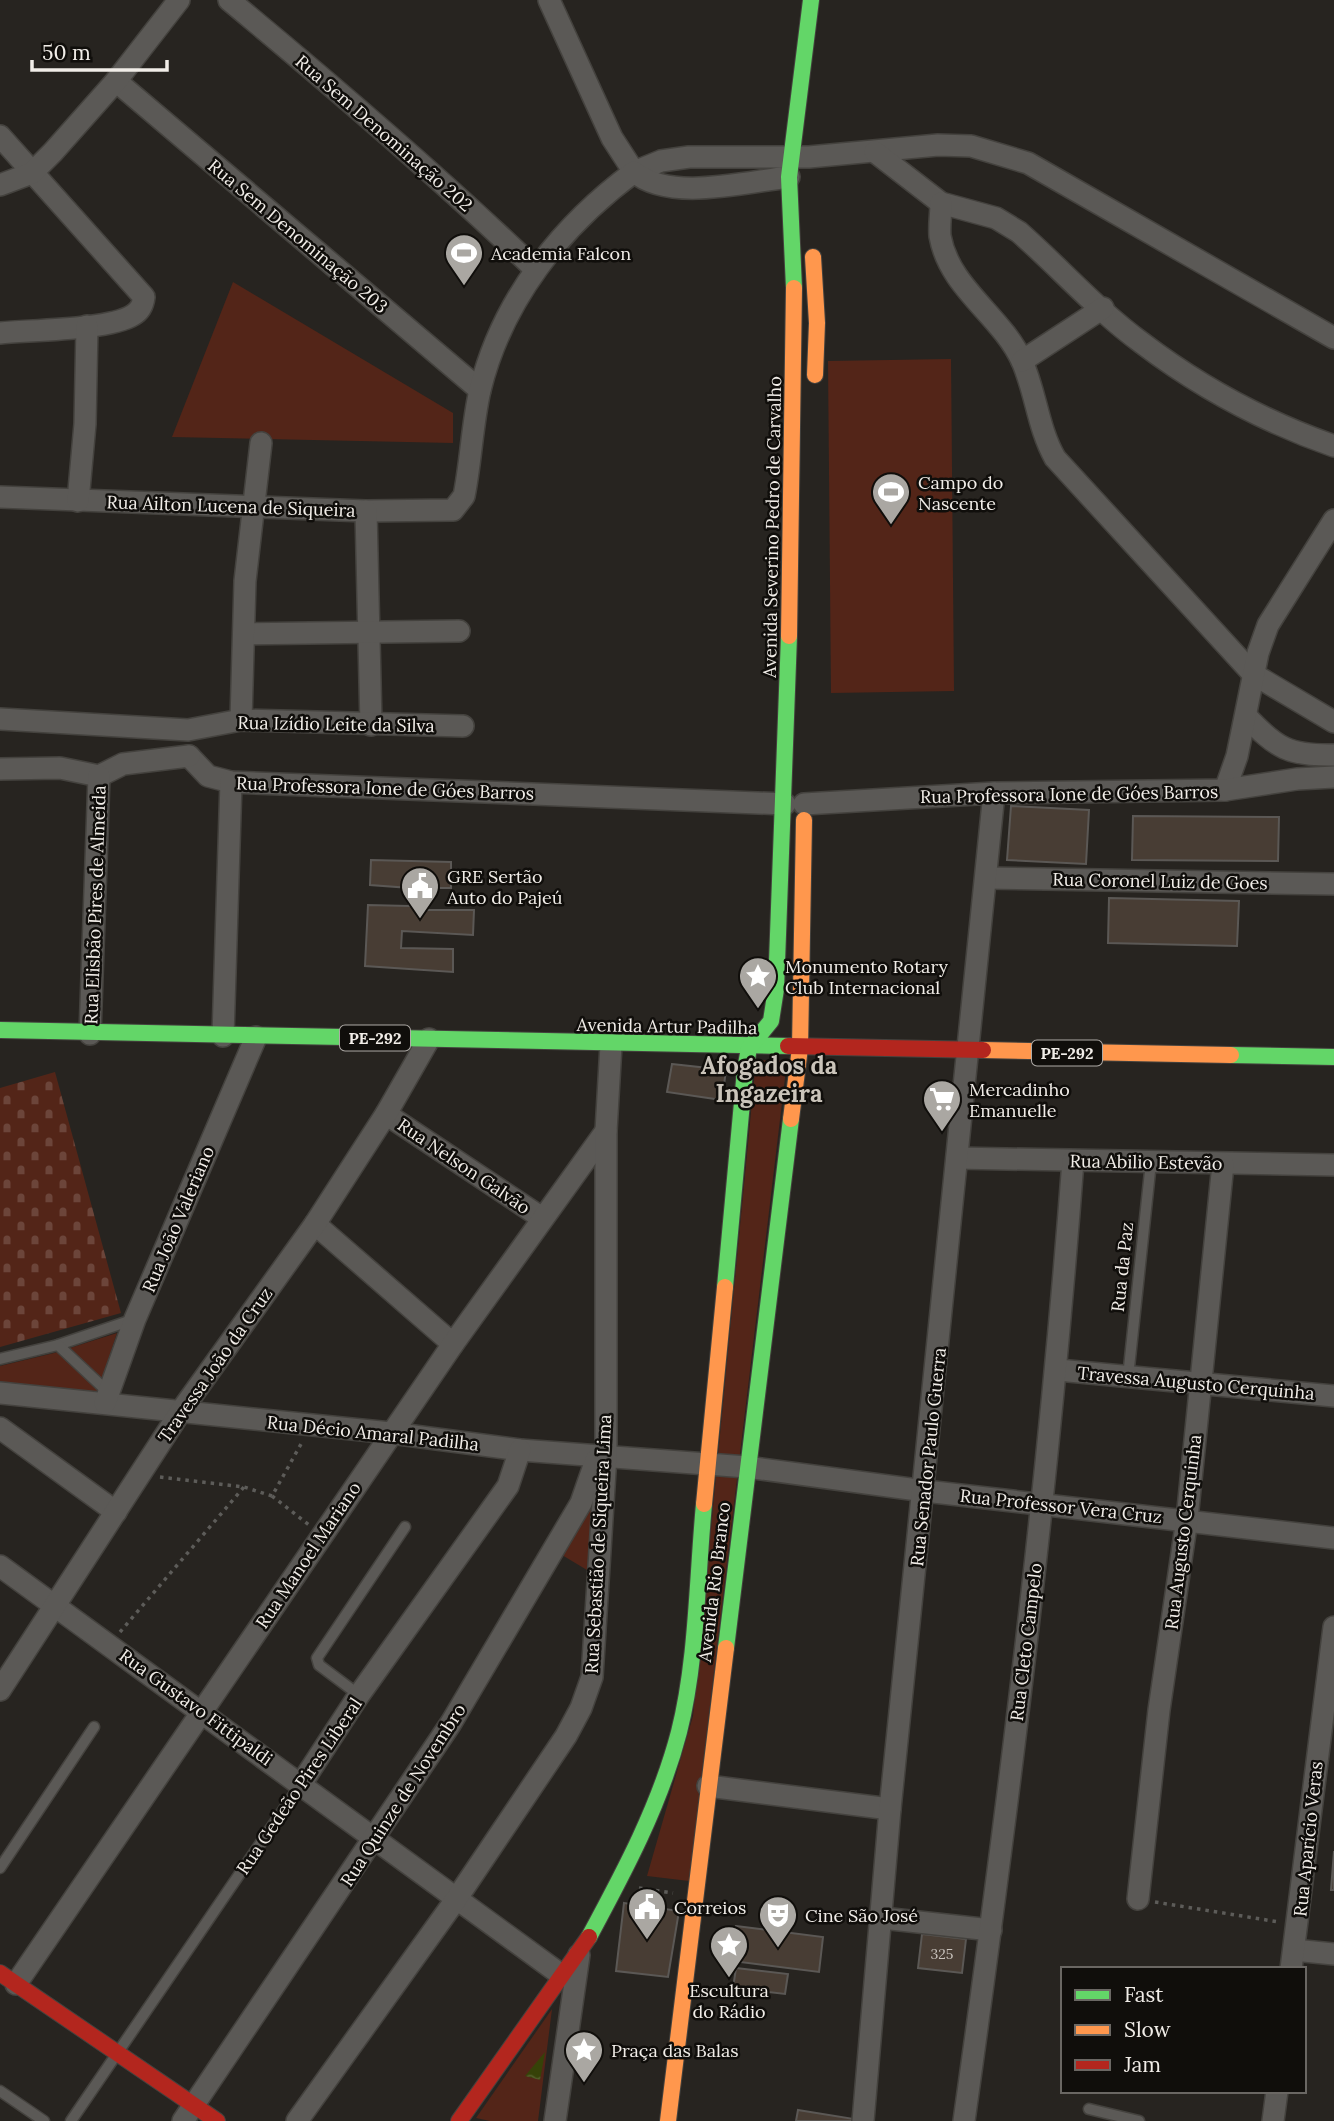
<svg xmlns="http://www.w3.org/2000/svg" width="1334" height="2121" viewBox="0 0 1334 2121" font-family="Lora,serif">
<style>
.cemetery{fill:url(#cemetery-stones)}
.park{fill:#532518}
.water{fill:url(#water-ripples)}
.building{fill:#483d34;stroke:#5b5855;stroke-width:2}
.lines{fill:none;stroke-linecap:round;stroke-linejoin:round}
.lane-casing{stroke:#44423e;stroke-width:13}
.street-casing{stroke:#44423e;stroke-width:24}
.fast-casing{stroke:#44423e;stroke-width:18}
.slow-casing{stroke:#44423e;stroke-width:18}
.jam-casing{stroke:#44423e;stroke-width:18}
.path{stroke:#5d5c59;stroke-width:3.5;stroke-dasharray:3.5 5;stroke-linecap:butt}
.lane{stroke:#5b5956;stroke-width:10}
.street{stroke:#5b5956;stroke-width:21}
.fast{stroke:#63d668;stroke-width:16}
.slow{stroke:#ff974d;stroke-width:16}
.jam{stroke:#b3261e;stroke-width:16}
.labels{text-anchor:middle;dominant-baseline:central;stroke-width:5;stroke-linejoin:round;paint-order:stroke}
.number-label{font-size:14px;fill:#c7c1bb}
.shield{fill:#100e0b;stroke:#aeaaa6;stroke-width:2}
.shield-label{font-size:16px;font-weight:bold;fill:#f1ede8}
.street-label{font-size:18px;fill:#f1ede8;stroke:#100e0b}
.poi-label{font-size:18px;fill:#f1ede8;stroke:#100e0b;text-anchor:start}
.district-label{font-size:24px;font-weight:bold;fill:#cac4ba;stroke:#100e0b}
</style>
<defs>
<pattern id="cemetery-stones" width="16" height="16" patternUnits="userSpaceOnUse" patternTransform="scale(1.75)"><rect width="16" height="16" fill="#532518"/><path d="M2 7V4a2 2 0 0 1 4 0v3zM10 15v-3a2 2 0 0 1 4 0v3z" fill="#6c453a"/></pattern>
<pattern id="water-ripples" width="26" height="14" patternUnits="userSpaceOnUse" patternTransform="scale(1.75)"><rect width="26" height="14" fill="#364208"/><path d="M2 4q2-2 4 0t4 0M15 11q2-2 4 0t4 0" fill="none" stroke="#545e2c"/></pattern>
</defs>
<rect width="100%" height="100%" fill="#272420"/>
<path class="cemetery" d="M55,1072L121,1313L0,1347V1088Z"/>
<g class="park">
<path d="M233,282L453,413V443L172,437Z"/>
<path d="M951,359L954,691L831,693L828,361Z"/>
<path d="M756,1060L787,1061L689,1881L647,1876L693,1716Z"/>
<path d="M117,1333L97,1393L0,1386V1366L54,1353Z"/>
<path d="M596,1498L592,1573L562,1555Z"/>
<path d="M552,2009L538,2121H490L476,2118Z"/>
</g>
<path class="water" d="M545,2052L540,2080L525,2076Z"/>
<g class="building">
<path d="M1011,806L1089,810L1086,864L1007,860Z"/>
<path d="M1133,816L1279,817L1278,861L1132,860Z"/>
<path d="M371,860L451,862V888H425L424,910H474L473,935L402,931L401,948L453,949V972L365,966L368,905L409,906L410,888L370,885Z"/>
<path d="M1109,898L1239,901L1237,946L1108,943Z"/>
<path d="M672,1064L726,1070L722,1100L667,1092Z"/>
<path d="M1334,1851V1890H1331Z"/>
<path d="M624,1903L679,1911L668,1977L616,1971Z"/>
<path d="M736,1926L823,1937L819,1972L732,1961Z"/>
<path d="M922,1934L966,1939L962,1973L918,1968Z"/>
<path d="M736,1968L788,1974L785,1994L733,1988Z"/>
<path d="M798,2110L854,2119V2121H796Z"/>
</g>
<g class="lines">
<defs>
<g id="lane">
<path d="M58,1345L135,1319"/>
<path d="M0,1359L58,1345L109,1393"/>
<path d="M1128,1377L1151,1162"/>
<path d="M359,1695L319,1665L317,1658L405,1527"/>
<path d="M0,1868L94,1727"/>
<path d="M0,2091L44,2121"/>
<path d="M1089,2109L1139,2121"/>
<path d="M71,2121L301,1784"/>
</g>
<g id="street">
<path d="M229,0C334,87 437,175 535,269"/>
<path d="M549,0L612,138L634,172L661,161L689,157H809L938,145L971,146L1028,163L1334,338"/>
<path d="M116,81L480,390"/>
<path d="M0,136L144,297C143,305 140,311 133,315C110,330 30,330 0,333"/>
<path d="M875,152L941,203L996,218L1019,232C1060,268 1098,311 1142,343C1200,387 1265,422 1334,446"/>
<path d="M0,185L32,173L53,152L116,81L179,0"/>
<path d="M941,203C941,213 939,225 940,236C949,288 1001,315 1022,361C1036,393 1038,428 1055,458L1253,674L1334,722"/>
<path d="M1022,361L1103,308"/>
<path d="M0,497L366,511L453,510L464,496C471,462 472,425 480,390C502,300 561,226 634,172C670,202 745,182 789,177"/>
<path d="M78,501L85,424L87,326"/>
<path d="M366,511L371,725"/>
<path d="M244,634L459,631"/>
<path d="M1246,716C1276,748 1289,756 1334,755"/>
<path d="M0,719L188,730L241,720L463,726"/>
<path d="M241,720L245,581L261,443"/>
<path d="M189,756L208,776L231,782L785,804"/>
<path d="M0,769L60,768L99,776L123,764L189,756"/>
<path d="M1225,790L1237,756L1258,653L1268,625L1334,520"/>
<path d="M804,804L994,793L1225,790L1297,779L1334,777"/>
<path d="M986,878L1334,884"/>
<path d="M90,1034L99,776"/>
<path d="M223,1036L231,782"/>
<path d="M386,1114L542,1218"/>
<path d="M957,1158L1334,1165"/>
<path d="M315,1224L453,1344"/>
<path d="M1058,1370L1334,1396"/>
<path d="M0,1393L391,1433L520,1450L747,1467L925,1491L1334,1538"/>
<path d="M105,1403L135,1319L256,1037"/>
<path d="M0,1428L116,1512"/>
<path d="M0,1566L560,1974"/>
<path d="M0,1690L181,1411L315,1224L386,1114L429,1039"/>
<path d="M301,1784L359,1695L508,1486L520,1450"/>
<path d="M708,1786L890,1809"/>
<path d="M1138,1899L1159,1710L1187,1519L1223,1164"/>
<path d="M882,1918L991,1930"/>
<path d="M1294,1950L1334,1954"/>
<path d="M1291,1969L1334,1627"/>
<path d="M16,1984L453,1344L606,1131"/>
<path d="M183,2121L451,1723L581,1503L596,1460"/>
<path d="M297,2121L457,1898L566,1736L581,1708L592,1677L606,1455V1131L611,1045"/>
<path d="M555,2121L579,1955"/>
<path d="M863,2121L890,1809L994,793"/>
<path d="M964,2121C1009,1802 1049,1482 1073,1161"/>
<path d="M1273,2121L1277,2091"/>
</g>
<g id="fast">
<path d="M794,288L789,177L811,0"/>
<path d="M0,1030L788,1046"/>
<path d="M1231,1055L1334,1057"/>
<path d="M725,1287L745,1070L749,1048L771,1021L776,989L789,636"/>
<path d="M726,1648L791,1119"/>
<path d="M589,1937C624,1872 660,1805 679,1732C697,1661 697,1578 704,1504"/>
</g>
<g id="slow">
<path d="M813,257L817,323L815,375"/>
<path d="M789,636L794,288"/>
<path d="M983,1050L1231,1055"/>
<path d="M791,1119L800,1048L804,820"/>
<path d="M704,1504L725,1287"/>
<path d="M668,2121L726,1648"/>
</g>
<g id="jam">
<path d="M788,1046L983,1050"/>
<path d="M0,1973L217,2121"/>
<path d="M459,2121L589,1937"/>
</g>
</defs>
<use href="#lane" class="lane-casing"/>
<use href="#street" class="street-casing"/>
<use href="#fast" class="fast-casing"/>
<use href="#slow" class="slow-casing"/>
<use href="#jam" class="jam-casing"/>
<g class="path">
<path d="M160,1477L244,1487L272,1496L301,1444"/>
<path d="M272,1496L309,1525"/>
<path d="M120,1632L244,1487"/>
<path d="M639,1888L673,1893"/>
<path d="M1155,1902L1279,1922"/>
</g>
<use href="#lane" class="lane"/>
<use href="#street" class="street"/>
<use href="#fast" class="fast"/>
<use href="#slow" class="slow"/>
<use href="#jam" class="jam"/>
</g>
<defs>
<symbol id="stadium-pin" viewBox="-11 -11 22 30"><path d="M0 17L-7.5 6A9.5 9.5 0 1 1 7.5 6Z" fill="#aaa7a2" stroke="#100e0b"/><path d="M0-5a6.5 5 0 1 0 0 10a6.5 5 0 1 0 0-10ZM-3.5-1.8h7v3.6h-7Z" fill="#fff"/></symbol>
<symbol id="civic-pin" viewBox="-11 -11 22 30"><path d="M0 17L-7.5 6A9.5 9.5 0 1 1 7.5 6Z" fill="#aaa7a2" stroke="#100e0b"/><path d="M-.6-6.5H3V-4.5H.6V-3L4-1V1h2V6H-6V1h2V-1L-.6-3ZM-1.2 2.5V6h2.4V2.5Z" fill="#fff"/></symbol>
<symbol id="sight-pin" viewBox="-11 -11 22 30"><path d="M0 17L-7.5 6A9.5 9.5 0 1 1 7.5 6Z" fill="#aaa7a2" stroke="#100e0b"/><path d="M0-6L1.8-2.2L6-1.7L2.9 1.2L3.7 5.4L0 3.3L-3.7 5.4L-2.9 1.2L-6-1.7L-1.8-2.2Z" fill="#fff"/></symbol>
<symbol id="supermarket-pin" viewBox="-11 -11 22 30"><path d="M0 17L-7.5 6A9.5 9.5 0 1 1 7.5 6Z" fill="#aaa7a2" stroke="#100e0b"/><path d="M-6-5.5h2.5l.6 2H6L4.5 2H-2.5L-4.4-4H-6ZM-1.5 3.2a1.3 1.3 0 1 0 .1 0ZM3 3.2a1.3 1.3 0 1 0 .1 0Z" fill="#fff"/></symbol>
<symbol id="theatre-pin" viewBox="-11 -11 22 30"><path d="M0 17L-7.5 6A9.5 9.5 0 1 1 7.5 6Z" fill="#aaa7a2" stroke="#100e0b"/><path d="M-5-5.5Q0-4 5-5.5V0Q5 5 0 6Q-5 5-5 0ZM-3.3-2.5H-1v1.5H-3.3ZM1-2.5H3.3v1.5H1ZM-2.8 1Q0 5.5 2.8 1Z" fill="#fff"/></symbol>
</defs>
<g fill-rule="evenodd">
<use href="#stadium-pin" x="442" y="231" width="44" height="60"/>
<use href="#stadium-pin" x="869" y="470" width="44" height="60"/>
<use href="#civic-pin" x="398" y="864" width="44" height="60"/>
<use href="#sight-pin" x="736" y="954" width="44" height="60"/>
<use href="#supermarket-pin" x="920" y="1077" width="44" height="60"/>
<use href="#civic-pin" x="625" y="1885" width="44" height="60"/>
<use href="#theatre-pin" x="756" y="1893" width="44" height="60"/>
<use href="#sight-pin" x="707" y="1923" width="44" height="60"/>
<use href="#sight-pin" x="562" y="2028" width="44" height="60"/>
</g>
<g class="labels">
<g class="number-label">
<text x="942" y="1954">325</text>
</g>
<g class="shield">
<rect x="340" y="1025.5" width="70" height="25" rx="5"/>
<rect x="1032" y="1040.5" width="70" height="25" rx="5"/>
</g>
<g class="shield-label">
<text x="375" y="1038">PE-292</text>
<text x="1067" y="1053">PE-292</text>
</g>
<g class="street-label">
<text transform="translate(384 133) rotate(41)">Rua Sem Denominação 202</text>
<text transform="translate(298 236) rotate(40)">Rua Sem Denominação 203</text>
<text transform="translate(231 506) rotate(2)">Rua Ailton Lucena de Siqueira</text>
<text transform="translate(772 527) rotate(-89)">Avenida Severino Pedro de Carvalho</text>
<text transform="translate(336 724) rotate(1)">Rua Izídio Leite da Silva</text>
<text transform="translate(385 788) rotate(2)">Rua Professora Ione de Góes Barros</text>
<text transform="translate(1069 794) rotate(-1)">Rua Professora Ione de Góes Barros</text>
<text transform="translate(1160 881) rotate(1)">Rua Coronel Luiz de Goes</text>
<text transform="translate(95 905) rotate(-88)">Rua Elisbão Pires de Almeida</text>
<text transform="translate(667 1026) rotate(1)">Avenida Artur Padilha</text>
<text transform="translate(1146 1162) rotate(1)">Rua Abilio Estevão</text>
<text transform="translate(464 1166) rotate(34)">Rua Nelson Galvão</text>
<text transform="translate(178 1219) rotate(-67)">Rua João Valeriano</text>
<text transform="translate(1122 1267) rotate(-84)">Rua da Paz</text>
<text transform="translate(215 1365) rotate(-55)">Travessa João da Cruz</text>
<text transform="translate(1196 1383) rotate(5)">Travessa Augusto Cerquinha</text>
<text transform="translate(373 1433) rotate(6)">Rua Décio Amaral Padilha</text>
<text transform="translate(928 1457) rotate(-84)">Rua Senador Paulo Guerra</text>
<text transform="translate(1061 1506) rotate(6)">Rua Professor Vera Cruz</text>
<text transform="translate(1183 1532) rotate(-83)">Rua Augusto Cerquinha</text>
<text transform="translate(598 1544) rotate(-87)">Rua Sebastião de Siqueira Lima</text>
<text transform="translate(308 1555) rotate(-56)">Rua Manoel Mariano</text>
<text transform="translate(714 1582) rotate(-83)">Avenida Rio Branco</text>
<text transform="translate(1026 1642) rotate(-83)">Rua Cleto Campelo</text>
<text transform="translate(196 1707) rotate(36)">Rua Gustavo Fittipaldi</text>
<text transform="translate(299 1786) rotate(-56)">Rua Gedeão Pires Liberal</text>
<text transform="translate(403 1795) rotate(-57)">Rua Quinze de Novembro</text>
<text transform="translate(1308 1839) rotate(-84)">Rua Aparício Veras</text>
</g>
<g class="poi-label">
<text x="491" y="253">Academia Falcon</text>
<text x="918" y="482">Campo do<tspan x="918" dy="21">Nascente</tspan></text>
<text x="447" y="876">GRE Sertão<tspan x="447" dy="21">Auto do Pajeú</tspan></text>
<text x="785" y="966">Monumento Rotary<tspan x="785" dy="21">Club Internacional</tspan></text>
<text x="969" y="1089">Mercadinho<tspan x="969" dy="21">Emanuelle</tspan></text>
<text x="674" y="1907">Correios</text>
<text x="805" y="1915">Cine São José</text>
<text x="729" y="1990" text-anchor="middle">Escultura<tspan x="729" dy="21">do Rádio</tspan></text>
<text x="611" y="2050">Praça das Balas</text>
</g>
<g class="district-label">
<text x="769" y="1065">Afogados da<tspan x="769" dy="28">Ingazeira</tspan></text>
</g>
</g>
<rect x="1061" y="1967" width="245" height="126" fill="#100e0b" stroke="#6a6763" stroke-width="2"/>
<rect x="1075" y="1990" width="35" height="10" fill="#63d668" stroke="#6a6763" stroke-width="2"/>
<text x="1124" y="2002" font-size="21" fill="#f1ede8">Fast</text>
<rect x="1075" y="2025" width="35" height="10" fill="#ff974d" stroke="#6a6763" stroke-width="2"/>
<text x="1124" y="2037" font-size="21" fill="#f1ede8">Slow</text>
<rect x="1075" y="2060" width="35" height="10" fill="#b3261e" stroke="#6a6763" stroke-width="2"/>
<text x="1124" y="2072" font-size="21" fill="#f1ede8">Jam</text>
<path d="M32 60v10h135v-10" fill="none" stroke="#f1ede8" stroke-width="3.5"/>
<text x="42" y="60" font-size="21" fill="#f1ede8" stroke="#100e0b" stroke-width="5" paint-order="stroke">50 m</text>
</svg>
